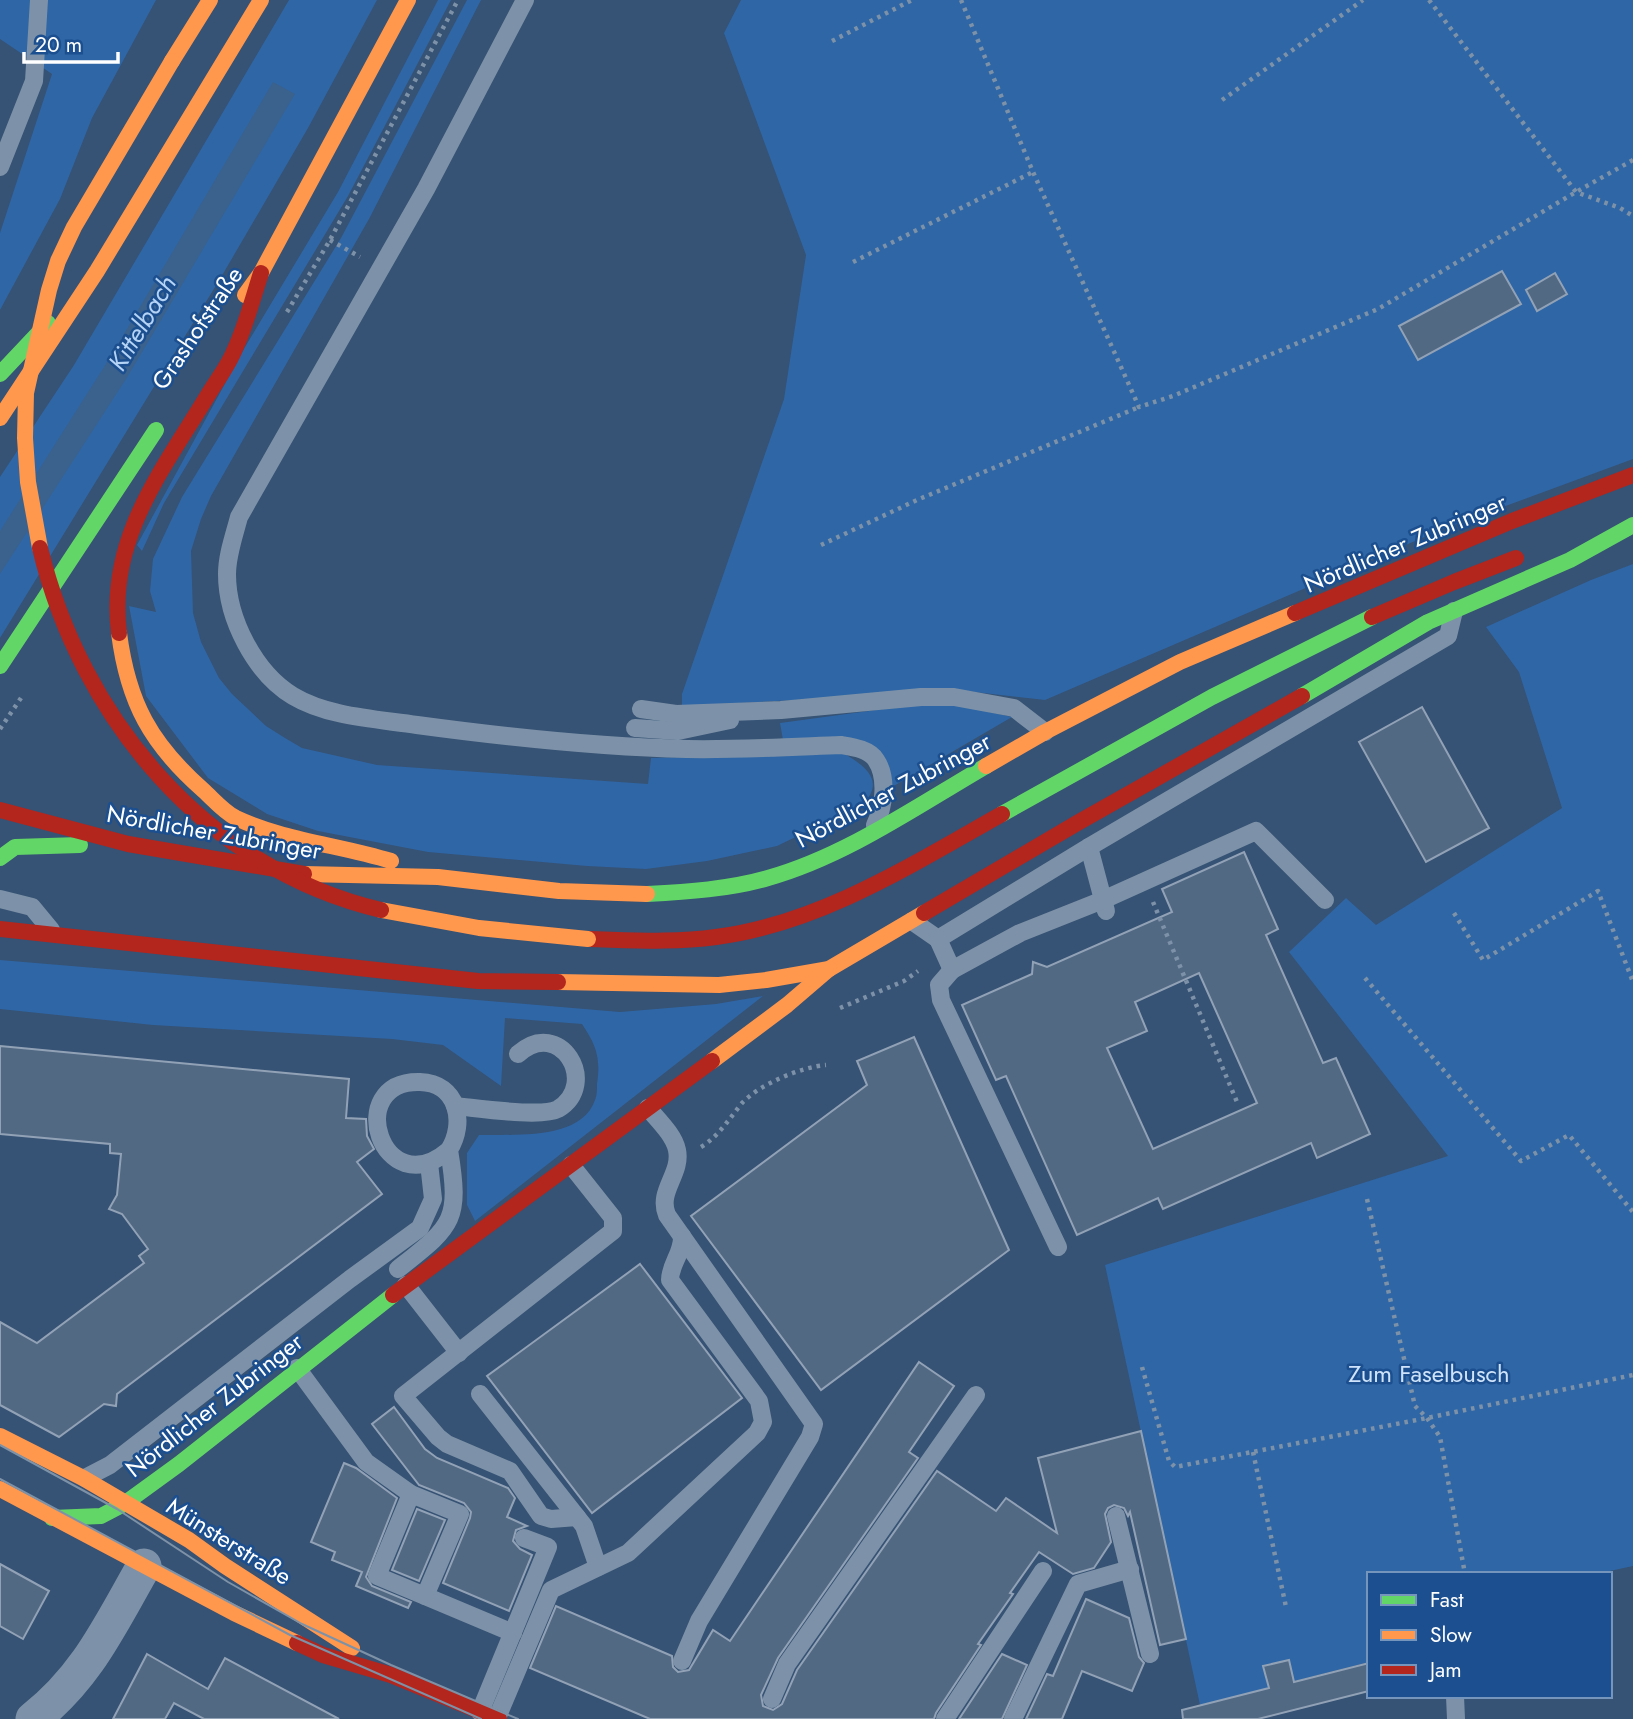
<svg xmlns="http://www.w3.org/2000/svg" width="1633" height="1719" viewBox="0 0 1633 1719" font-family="Jost,sans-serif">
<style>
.green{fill:#2f66a5}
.water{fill:#3b618d}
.building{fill:#526984;stroke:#92a2b6;stroke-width:2;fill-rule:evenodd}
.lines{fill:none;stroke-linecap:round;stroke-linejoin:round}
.path{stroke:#7d92a8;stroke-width:4.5;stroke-dasharray:3.5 5;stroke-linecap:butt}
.lane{stroke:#7d92a8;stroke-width:18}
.street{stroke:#7d92a8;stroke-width:35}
.fast{stroke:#63d668;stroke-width:16}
.slow{stroke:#ff974d;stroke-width:16}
.jam{stroke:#b3261e;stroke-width:16}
.tram{stroke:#7e92a7;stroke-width:2}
.slow-bridge{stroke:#ff974d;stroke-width:16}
.jam-bridge{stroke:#b3261e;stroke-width:16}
.labels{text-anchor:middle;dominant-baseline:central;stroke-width:5;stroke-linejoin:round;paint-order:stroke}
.street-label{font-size:24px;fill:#fff;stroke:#1b4f8f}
.park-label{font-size:24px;fill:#cfe3fa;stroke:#1b4f8f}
.water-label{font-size:26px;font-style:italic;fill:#b5d3f5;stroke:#1b4f8f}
</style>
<rect width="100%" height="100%" fill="#365274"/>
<g class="green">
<path d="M0,0H156L92,118L60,199L0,310V233L52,74L0,39Z"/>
<path d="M289,0H377L308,128L220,279L0,638V477L74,365Z"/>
<path d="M438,0H451L348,196L164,503L142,551L137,545L245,347L338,192Z"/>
<path d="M467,0H481L369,219L211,496L201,519L191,551L193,613L201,642L219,678L232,694L266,726L285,738L302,748L377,765L648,784L651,758L843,753C864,765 887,781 862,805L777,846L707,861L646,869L587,866L428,852L318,831L267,814L208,778L146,696L129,606L156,612L150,591L153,559L182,497L341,238Z"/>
<path d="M741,0H1633V459L1443,529L1045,700L966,691L682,706V694L784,399L806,255L724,33Z"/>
<path d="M1633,564V1566L1596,1574H1369V1662L1200,1705L1105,1265L1448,1156L1289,952L1346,898L1376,925L1562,808L1519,672L1486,627L1591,580Z"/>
<path d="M928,703L957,705L1012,717L892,787L880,756L783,740L780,723Z"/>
<path d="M0,960L620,1012L716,1004L763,996L475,1221L467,1205V1153L479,1135C513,1134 581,1141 595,1100C597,1096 597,1089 597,1084C601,1058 596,1045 582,1024L505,1018L501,1086L443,1045L392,1039L153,1025L0,1009Z"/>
</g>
<path class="water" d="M273,82L295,94L126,379L0,574V531L111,356Z"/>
<g class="building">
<path d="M1502,271L1521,304L1418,360L1399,326Z"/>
<path d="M1555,273L1567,294L1537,311L1526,290Z"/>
<path d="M1422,707L1489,828L1426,862L1359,742Z"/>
<path d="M1244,852L1278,929L1266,935L1323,1063L1336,1058L1370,1134L1317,1158L1311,1143L1163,1209L1158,1198L1077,1235L1006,1076L996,1080L962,1005L1032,974L1033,962L1047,967L1172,912L1162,889ZM1199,973L1257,1103L1153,1149L1107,1048L1147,1031L1135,1002Z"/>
<path d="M914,1037L1009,1250L821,1390L691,1216L867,1085L857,1061Z"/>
<path d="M0,1046L349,1079L346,1118L366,1119L367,1136L374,1149L357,1162L382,1194L117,1394L116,1406L104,1404L59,1437L0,1405V1322L37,1343L144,1263L139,1256L148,1249L122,1214L109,1209L117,1195L121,1154L110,1153V1144L0,1134Z"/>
<path d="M640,1264L742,1398L592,1513L487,1376Z"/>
<path d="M919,1362L954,1386L909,1452L918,1458L778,1658L761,1695L763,1706L773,1710L782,1704L797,1670L937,1471L996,1511L1006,1498L1057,1533L1038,1458L1141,1431L1186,1639L1160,1645L1130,1512L1128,1516L1124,1508L1114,1505L1108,1508L1105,1514L1111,1542L1094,1568L1073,1574L1039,1552L1010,1593L1013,1594L978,1644L981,1645L936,1713L934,1719H650L530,1668L556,1606L672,1656L673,1667L678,1672L689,1670L713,1630L730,1641Z"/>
<path d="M394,1407L425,1449L437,1458L508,1488L515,1498L507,1517L527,1526L516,1530L513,1541L520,1549L532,1555L509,1611L443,1583L470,1518L471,1512L464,1503L419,1485L372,1424Z"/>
<path d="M344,1463L356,1468L397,1498L366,1577L372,1586L411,1602L408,1608L356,1586L362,1572L332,1560L335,1552L311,1542Z"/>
<path d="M417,1509L445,1520L419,1581L392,1570Z"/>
<path d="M0,1564L49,1591L23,1639L0,1626Z"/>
<path d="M1086,1599L1129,1618L1139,1657L1144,1663L1132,1691L1082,1671L1062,1719H1026L1047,1674L1053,1676Z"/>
<path d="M147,1654L208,1689L225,1658L339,1719H204L174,1703L165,1719H113Z"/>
<path d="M1002,1654L1027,1665L1002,1719H959Z"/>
<path d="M1289,1660L1294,1682L1369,1663V1691L1258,1719H1183L1182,1710L1269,1688L1263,1666Z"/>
</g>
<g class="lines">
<g class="path">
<path d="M961,0L1033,172L1139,407L1173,396L1378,309L1576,192L1633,160"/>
<path d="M1429,0L1576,192L1620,208L1633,216"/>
<path d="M832,41L912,0"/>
<path d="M1222,100L1363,0"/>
<path d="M330,240L360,257"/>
<path d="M853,262L1033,172"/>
<path d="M287,312L330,240L458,0"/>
<path d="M821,545L917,500L1139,407"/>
<path d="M0,729L23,695"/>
<path d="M1153,902L1237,1102"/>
<path d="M1454,913L1483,960L1598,891L1633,982"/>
<path d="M1365,978L1521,1161L1569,1135L1633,1212"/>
<path d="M840,1008L904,981L918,971"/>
<path d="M701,1147C719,1136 729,1119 742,1103C760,1084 801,1067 826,1065"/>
<path d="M1367,1199L1415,1406L1427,1418L1440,1437L1465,1574"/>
<path d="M1142,1367L1169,1461L1175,1467L1427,1418L1633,1375"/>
<path d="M1253,1452L1286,1607"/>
</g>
<g class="lane">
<path d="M525,0L426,189L239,517C234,536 227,555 227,574C227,619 255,673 293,696C328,717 377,719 417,725C506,737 596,747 687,749C738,750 790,747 841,745C853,747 869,749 876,760C888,778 884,807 875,825"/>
<path d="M0,167L34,81L39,0"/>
<path d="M641,709L676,714L781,710L921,697H954L1014,708L1045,732"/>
<path d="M635,728L678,731L730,720"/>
<path d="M1089,847L1106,911"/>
<path d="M0,899L32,907L51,930"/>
<path d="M912,921L938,939L1089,847L1448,636L1454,611"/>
<path d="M938,939L952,970L1020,933L1103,900L1256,831L1325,900"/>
<path d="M952,970L939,985L941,1000L1058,1247"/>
<path d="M455,1106C477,1108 542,1118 558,1109C600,1084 560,1016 518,1054"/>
<path d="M648,1108C658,1120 674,1135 677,1150C682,1174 657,1191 667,1215L814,1424L810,1437L699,1621L682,1661"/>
<path d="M571,1165L613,1218V1231L403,1396L438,1437L447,1444L510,1471L541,1516L551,1519L577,1517"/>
<path d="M398,1269C452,1226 461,1222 449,1150C466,1123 458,1083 420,1082C342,1080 382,1207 449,1150"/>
<path d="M406,1285L459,1353"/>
<path d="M297,1368L366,1462L411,1494L460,1514L425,1596L513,1633"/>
<path d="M480,1394L584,1526L598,1567"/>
<path d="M85,1478L110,1465L350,1279L420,1228L433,1199L429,1163"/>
<path d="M411,1494L377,1576L425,1596"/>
<path d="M1116,1516L1150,1654"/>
<path d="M1455,1696L1456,1719"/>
<path d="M772,1699L787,1664L976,1395"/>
<path d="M480,1712L548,1547L524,1538"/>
<path d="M497,1718L551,1590L628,1553L757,1433L763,1422L759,1401L670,1280C670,1264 683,1253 682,1236"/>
<path d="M945,1719L1043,1571"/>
<path d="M1013,1719L1078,1584L1130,1569"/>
</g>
<path class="street" d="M33,1719C87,1677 110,1625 144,1566"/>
<g class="fast">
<path d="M0,374L48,323"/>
<path d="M0,666L156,430"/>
<path d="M1302,696L1428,622L1570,560L1633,525"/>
<path d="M1002,814L1212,697L1372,617"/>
<path d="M0,858L15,847L80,845"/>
<path d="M647,894C687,892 730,889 768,878C846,856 917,806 986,766"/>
<path d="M52,1518L101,1516L124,1504L179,1464L393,1295"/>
</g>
<g class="slow">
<path d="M172,61L210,0"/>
<path d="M245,295L261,273L408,0"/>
<path d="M0,418L97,271L261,0"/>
<path d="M119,633C128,703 151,744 203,790C213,799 224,812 236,818C285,841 340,845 391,861"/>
<path d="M986,766L1045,732L1180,662L1295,613"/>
<path d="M304,874L438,877L559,891L647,894"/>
<path d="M558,982L719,985L766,980L829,969L924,913"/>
<path d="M712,1061L787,1005L829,969"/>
<path d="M0,1436L83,1478L189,1540L225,1566L352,1648"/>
<path d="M0,1489L234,1613L297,1643"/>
</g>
<g class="jam">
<path d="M1295,613L1512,521L1633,475"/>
<path d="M1372,617L1454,582L1516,558"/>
<path d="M119,633C107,539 162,471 208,395C217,380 229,365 235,349C246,325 253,298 261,273"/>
<path d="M0,810L128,844L304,874"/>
<path d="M924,913L1079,822L1302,696"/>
<path d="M0,929L478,981L558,982"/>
<path d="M588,939C630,940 673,943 716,937C819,924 913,864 1002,814"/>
<path d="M393,1295L712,1061"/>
<path d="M297,1643L323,1655L391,1675L499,1719"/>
</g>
<g class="tram">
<path d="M0,1445L117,1509L228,1582L302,1624L391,1665L518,1719"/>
<path d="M0,1479L290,1635L481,1719"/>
</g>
<g class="slow-bridge">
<path d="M40,548L28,482L25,438L26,393L49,290L58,261L74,227L172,61"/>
<path d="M381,910L479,928L588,939"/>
</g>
<path class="jam-bridge" d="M40,548C81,718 206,869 381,910"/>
</g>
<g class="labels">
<g class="street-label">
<text transform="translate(197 328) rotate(-56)">Grashofstraße</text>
<text transform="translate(1405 543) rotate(-23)">Nördlicher Zubringer</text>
<text transform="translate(893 790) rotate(-28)">Nördlicher Zubringer</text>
<text transform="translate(214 832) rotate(10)">Nördlicher Zubringer</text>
<text transform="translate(214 1405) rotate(-38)">Nördlicher Zubringer</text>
<text transform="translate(229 1541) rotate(32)">Münsterstraße</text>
</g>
<g class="park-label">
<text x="1429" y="1373">Zum Faselbusch</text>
</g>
<g class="water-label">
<text transform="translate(142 323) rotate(-59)">Kittelbach</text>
</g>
</g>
<rect x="1367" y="1572" width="245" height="126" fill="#1b4f8f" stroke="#7695bc" stroke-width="2"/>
<rect x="1381" y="1595" width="35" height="10" fill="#63d668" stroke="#7695bc" stroke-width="2"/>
<text x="1430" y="1607" font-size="21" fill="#ffffff">Fast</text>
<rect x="1381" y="1630" width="35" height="10" fill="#ff974d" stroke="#7695bc" stroke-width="2"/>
<text x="1430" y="1642" font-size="21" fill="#ffffff">Slow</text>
<rect x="1381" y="1665" width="35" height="10" fill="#b3261e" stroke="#7695bc" stroke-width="2"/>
<text x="1430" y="1677" font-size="21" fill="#ffffff">Jam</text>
<path d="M24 52v10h94v-10" fill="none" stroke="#ffffff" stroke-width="3.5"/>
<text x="35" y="52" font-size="21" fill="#ffffff" stroke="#1b4f8f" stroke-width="5" paint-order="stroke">20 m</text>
</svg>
